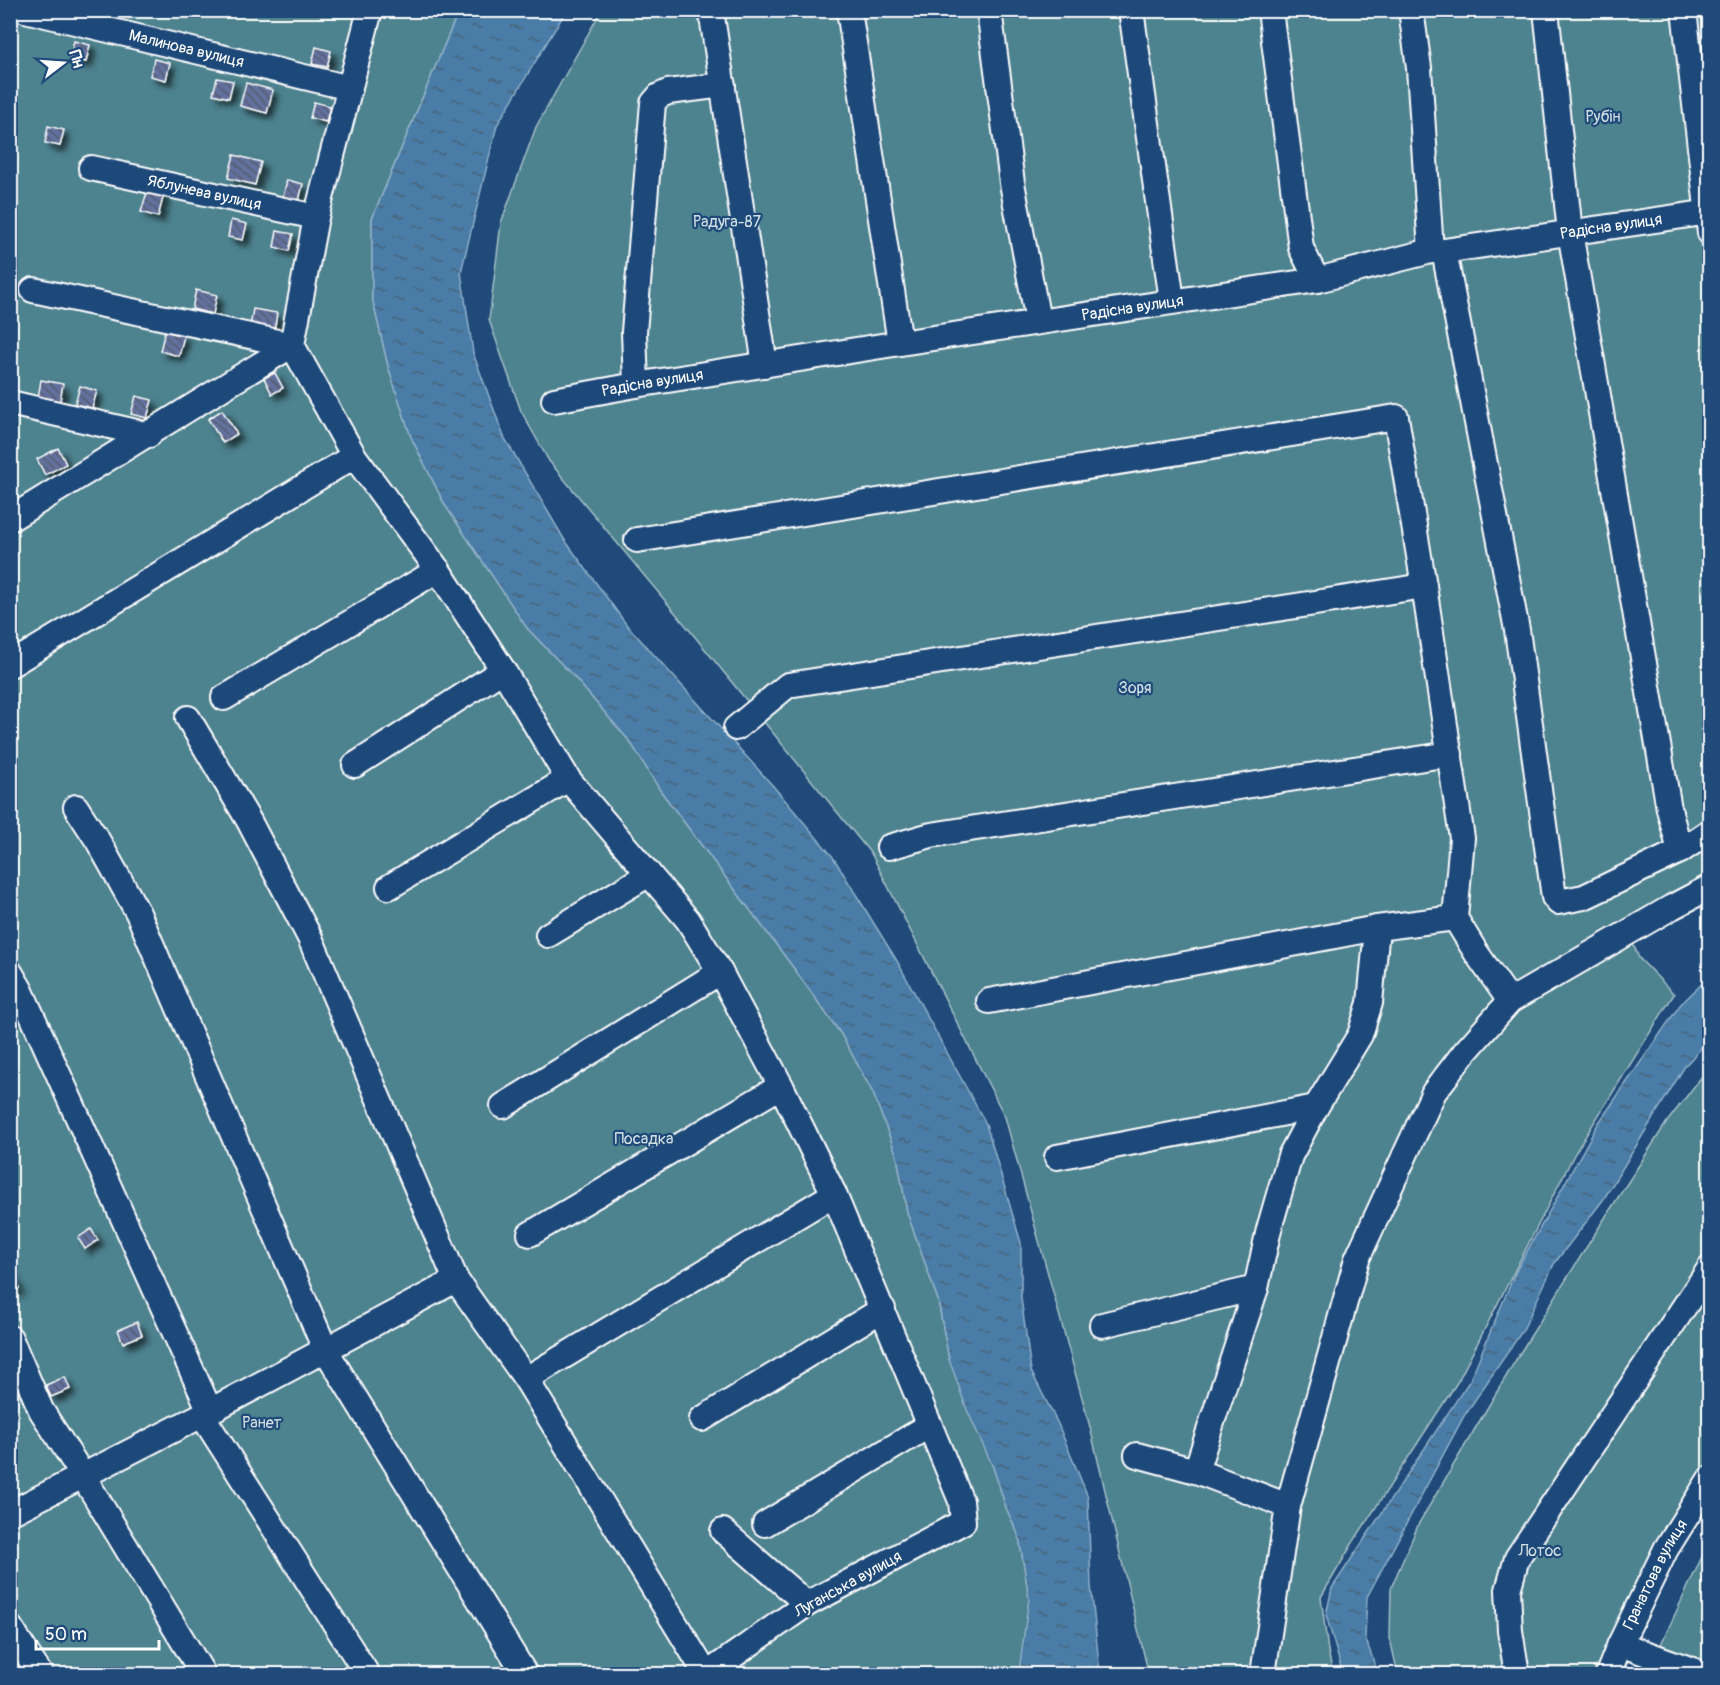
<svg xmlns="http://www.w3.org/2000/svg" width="1720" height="1685" viewBox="0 0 1720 1685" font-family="Pangolin,sans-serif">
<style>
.green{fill:#4d828f;stroke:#a6c0c7;stroke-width:1.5}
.water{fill:url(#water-ripples);stroke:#91b0ca;stroke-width:1.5}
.building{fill:url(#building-back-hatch);stroke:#fff;stroke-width:1.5;filter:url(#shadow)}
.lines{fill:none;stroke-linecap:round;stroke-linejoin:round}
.minor-casing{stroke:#fff;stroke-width:28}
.minor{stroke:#1f4a7a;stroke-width:24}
.labels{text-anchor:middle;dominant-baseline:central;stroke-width:4.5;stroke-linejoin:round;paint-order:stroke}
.street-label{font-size:16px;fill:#fff;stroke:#1f4a7a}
.park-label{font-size:16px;fill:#d2e0e3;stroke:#1f4a7a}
</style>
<defs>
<pattern id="water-ripples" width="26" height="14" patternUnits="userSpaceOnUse" patternTransform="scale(1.5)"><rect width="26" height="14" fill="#487ca6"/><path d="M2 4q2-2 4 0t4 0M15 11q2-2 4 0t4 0" fill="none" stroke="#4a6479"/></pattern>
<pattern id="building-back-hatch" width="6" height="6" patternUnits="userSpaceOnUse" patternTransform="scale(1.5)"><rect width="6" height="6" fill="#62709d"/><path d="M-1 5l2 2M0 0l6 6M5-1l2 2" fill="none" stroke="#565c70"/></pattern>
<filter id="shadow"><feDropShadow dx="5.5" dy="5.5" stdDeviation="3" flood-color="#0009"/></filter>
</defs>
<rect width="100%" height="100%" fill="#1f4a7a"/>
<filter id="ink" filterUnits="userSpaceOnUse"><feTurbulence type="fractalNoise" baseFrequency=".0167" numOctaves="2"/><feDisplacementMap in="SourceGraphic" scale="12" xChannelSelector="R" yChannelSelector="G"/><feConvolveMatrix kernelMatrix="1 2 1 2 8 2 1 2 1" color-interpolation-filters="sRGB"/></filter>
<g filter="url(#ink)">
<g class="green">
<path d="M11,11H463L454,22L372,219V297L388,366L411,437L445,505L527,628L576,679L631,743L660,790L790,963L841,1034L873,1093L897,1156L907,1212L938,1300L949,1359L993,1467L1007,1510L1019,1536L1029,1598L1023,1674H11Z"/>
<path d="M601,11H1709V897L1630,936L1639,958L1674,994L1575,1153L1458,1381L1352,1544L1321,1597L1328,1651L1333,1674H1150L1146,1663L1090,1427L1005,1117L872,855L687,627L549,461L521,411L489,320L501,223L536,127Z"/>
<path d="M1709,1067V1489L1613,1674H1398L1390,1639L1391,1588L1419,1523L1520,1353L1608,1213L1667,1122Z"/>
<path d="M1709,1542V1674H1647Z"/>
</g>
<g class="water">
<path d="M463,11H566L497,125L461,272L473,353L504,437L564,539L626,624L774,787L833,857L897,961L986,1124L1021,1243V1298L1031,1371L1058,1424L1088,1497L1091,1586L1100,1674H1021L1020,1664L1029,1598L1019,1536L1007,1510L993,1467L967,1410L949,1359L938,1300L907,1212L897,1156L873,1093L841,1034L790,963L660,790L631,743L576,679L527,628L445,505L411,437L388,366L372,297V219L454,22Z"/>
<path d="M1709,977V1039L1685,1066L1603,1200L1554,1264L1523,1330L1464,1416L1367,1597L1365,1637L1378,1674H1343L1326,1615L1332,1588L1470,1380L1516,1271L1598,1124L1680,1005Z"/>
</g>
<g class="building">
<path d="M74,41L90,45L86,62L70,58Z"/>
<path d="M316,47L331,51L327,67L312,64Z"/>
<path d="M154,59L170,63L166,80L150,76Z"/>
<path d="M217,78L233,81L229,98L213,94Z"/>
<path d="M246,83L273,90L267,113L240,106Z"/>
<path d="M314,102L330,106L326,122L310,118Z"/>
<path d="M48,126L64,130L60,146L45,143Z"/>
<path d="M234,155L261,162L255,185L228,178Z"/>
<path d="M287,180L303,184L299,201L283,197Z"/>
<path d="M148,189L164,194L158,217L141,212Z"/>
<path d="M231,220L247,224L243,240L228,237Z"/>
<path d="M277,231L293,234L289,251L274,247Z"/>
<path d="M196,290L217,295L213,314L192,309Z"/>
<path d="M253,309L277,313L274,332L250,327Z"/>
<path d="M165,331L184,336L179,356L160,351Z"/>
<path d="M275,373L283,388L272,394L264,378Z"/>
<path d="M41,380L63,384L60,401L38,398Z"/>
<path d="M80,386L97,391L92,408L75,404Z"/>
<path d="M136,396L152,400L147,418L131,414Z"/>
<path d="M222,410L237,434L223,443L208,419Z"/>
<path d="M58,448L66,464L45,475L37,459Z"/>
<path d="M91,1229L98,1240L85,1249L78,1238Z"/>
<path d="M11,1272L19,1288L10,1292V1273Z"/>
<path d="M137,1322L142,1335L123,1343L118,1330Z"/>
<path d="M65,1377L70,1389L51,1397L46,1385Z"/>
</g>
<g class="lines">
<defs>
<g id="minor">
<path id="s1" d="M25,10L350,88"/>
<path d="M370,10L316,217L292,345L354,456L438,570L503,670L568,779L688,920L720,972L781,1086L834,1194L961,1501L963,1522L807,1604L707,1674"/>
<path d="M711,10L765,365"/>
<path d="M849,10L900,343"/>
<path d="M989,10L1012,183L1038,321"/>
<path d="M1131,10L1172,301"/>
<path d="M1270,10L1301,248L1317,280"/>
<path d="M1411,10L1419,68L1431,251"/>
<path d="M1546,10L1570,232L1669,809L1680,851"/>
<path d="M1684,10L1710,233"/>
<path id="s2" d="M91,168L316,217"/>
<path d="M1444,251L1517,630L1554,897L1558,902L1584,897L1680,851L1710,831"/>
<path d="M33,290L292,345"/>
<path d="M636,385L634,332L653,103L659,96L668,92L723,85"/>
<path id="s3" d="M554,400L636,385L900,343L1317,280L1431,251H1444L1710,212"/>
<path d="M10,403L149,435"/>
<path d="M10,519L292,345"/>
<path d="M637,540L1396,417L1424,586L1462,838L1455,918L1477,954L1510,1001"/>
<path d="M10,665L354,456"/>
<path d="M224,698L438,570"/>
<path d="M188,718L249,821L310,938L456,1280L526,1379L706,1674"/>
<path d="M736,728L788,685L1424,586"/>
<path d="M355,765L503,670"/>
<path d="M76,807L98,841L138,913L325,1349L525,1674"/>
<path d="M889,847L931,835L1450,754"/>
<path d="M389,887L568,779"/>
<path d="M548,935L649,874"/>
<path d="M10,972L20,989L210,1411"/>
<path d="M989,1001L1377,928L1455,918"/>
<path d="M503,1106L720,972"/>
<path d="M1057,1157L1316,1107"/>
<path d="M530,1234L781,1086"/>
<path d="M1102,1325L1256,1288"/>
<path d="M10,1338L41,1410L83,1476L203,1674"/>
<path d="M526,1379L834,1194"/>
<path d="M202,1415L367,1674"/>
<path d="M702,1419L883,1309"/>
<path d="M1137,1455L1196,1471L1288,1506"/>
<path d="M1196,1471L1256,1288L1269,1229L1290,1156L1316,1107L1360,1035L1370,1003L1377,928"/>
<path d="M10,1513L210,1411L456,1280"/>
<path d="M765,1524L930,1425"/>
<path d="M723,1531L807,1604"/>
<path d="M10,1627L40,1674"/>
<path d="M1620,1644L1695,1671L1698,1674"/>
<path d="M1263,1674L1288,1506L1357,1259L1434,1092L1464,1053L1510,1001L1672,907L1710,887"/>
<path d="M1517,1674L1510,1631L1508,1590L1517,1558L1710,1268"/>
<path id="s4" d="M1608,1674L1620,1644L1666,1549L1710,1479"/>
</g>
</defs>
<use href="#minor" class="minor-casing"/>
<use href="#minor" class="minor"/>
</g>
</g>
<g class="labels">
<g class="street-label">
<text stroke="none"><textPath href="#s1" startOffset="166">Малинова вулиця</textPath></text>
<text stroke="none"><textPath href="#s2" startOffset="116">Яблунева вулиця</textPath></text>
<text stroke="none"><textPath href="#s3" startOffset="1072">Радісна вулиця</textPath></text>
<text stroke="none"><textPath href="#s3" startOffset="586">Радісна вулиця</textPath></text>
<text stroke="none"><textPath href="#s3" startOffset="100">Радісна вулиця</textPath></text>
<text stroke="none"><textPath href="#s4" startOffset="110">Гранатова вулиця</textPath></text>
<text transform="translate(848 1584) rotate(-29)">Луганська вулиця</text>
</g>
<g class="park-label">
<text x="1603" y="117">Рубін</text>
<text x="727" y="222">Радуга-87</text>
<text x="1135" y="688">Зоря</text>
<text x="644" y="1139">Посадка</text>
<text x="262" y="1423">Ранет</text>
<text x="1540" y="1551">Лотос</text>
</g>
</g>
<rect width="1720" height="1685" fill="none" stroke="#1f4a7a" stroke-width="36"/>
<rect x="18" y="18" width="1684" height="1649" fill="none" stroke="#fff" stroke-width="2" filter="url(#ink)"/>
<g transform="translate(63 63) rotate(73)" stroke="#1f4a7a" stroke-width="4.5" paint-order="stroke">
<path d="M0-4.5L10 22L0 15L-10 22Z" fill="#ffffff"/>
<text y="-9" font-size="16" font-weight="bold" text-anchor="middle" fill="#ffffff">Пн</text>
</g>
<path d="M36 1640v9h123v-9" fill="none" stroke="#ffffff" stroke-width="3"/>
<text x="45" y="1640" font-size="18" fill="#ffffff" stroke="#1f4a7a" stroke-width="4.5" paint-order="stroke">50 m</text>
</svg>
